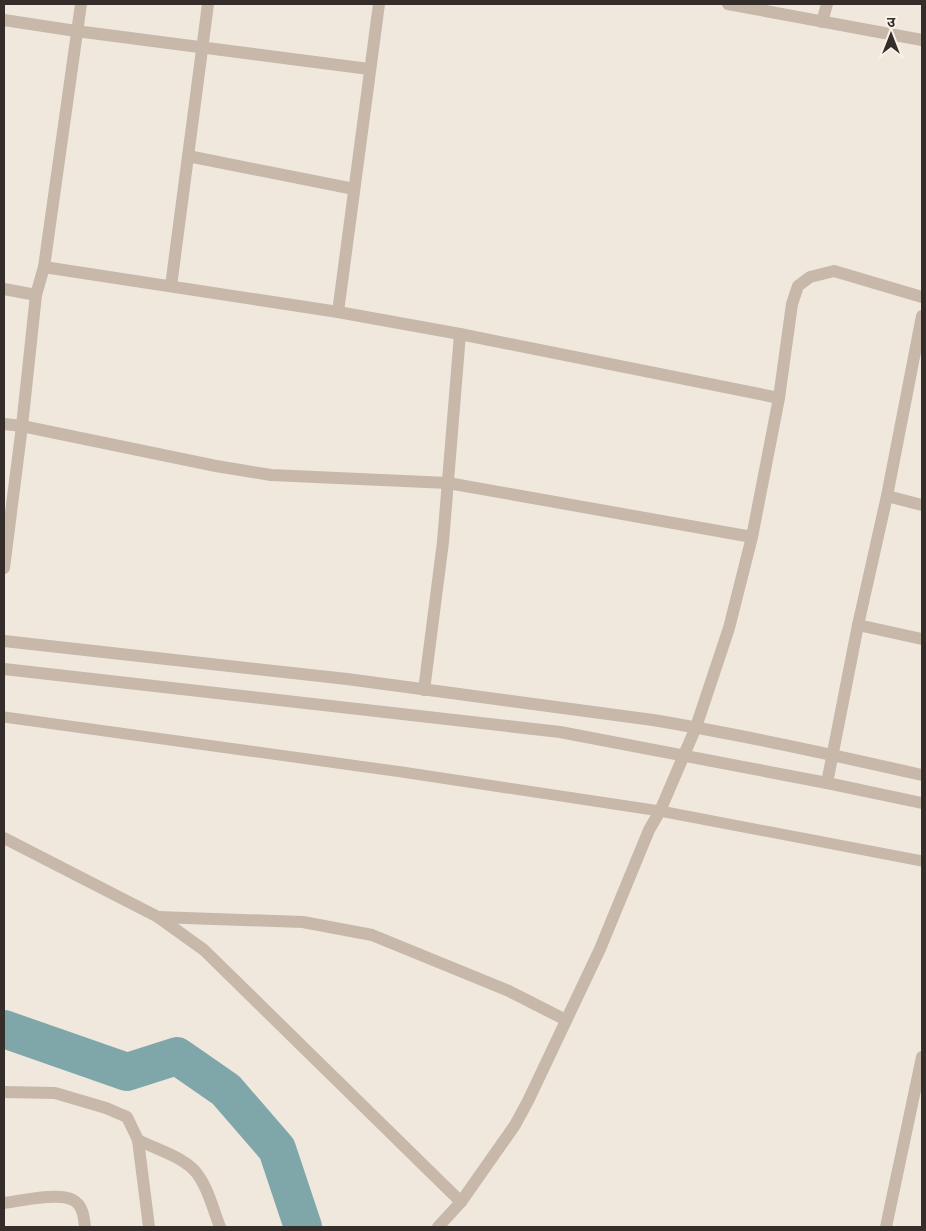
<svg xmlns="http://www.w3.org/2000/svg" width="926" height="1231" viewBox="0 0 926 1231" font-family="Quicksand,'Noto Sans Devanagari',sans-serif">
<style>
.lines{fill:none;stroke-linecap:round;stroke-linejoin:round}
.river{stroke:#7fa7aa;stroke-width:38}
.lane{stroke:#c7b8aa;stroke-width:11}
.street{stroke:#c7b8aa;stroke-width:12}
</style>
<rect width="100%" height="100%" fill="#f0e8dd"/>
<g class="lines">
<path class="river" d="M4,1029L127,1072L177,1056L226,1090L277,1149L303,1227"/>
<path class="lane" d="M4,717L402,772L660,811L922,861"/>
<g class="street">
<path d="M728,4L922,40"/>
<path d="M4,20L76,31L369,69"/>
<path d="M822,22L827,4"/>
<path d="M188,156L354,189"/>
<path d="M44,267L338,312L460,334L779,398"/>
<path d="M171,286L208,4"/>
<path d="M4,289L36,295"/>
<path d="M338,312L379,4"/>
<path d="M922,316L887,496L858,625L922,639"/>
<path d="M4,424L22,426L216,466L271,475L448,483L752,537"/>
<path d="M887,496L922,505"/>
<path d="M4,568L22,426L36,295L44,267L81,4"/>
<path d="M4,641L347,679L653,720C743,735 833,755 922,775"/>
<path d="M4,669L560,732L827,783L922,803"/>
<path d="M424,690L443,542L460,334"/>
<path d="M827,783L858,625"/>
<path d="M4,838L158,917L204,950L461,1202"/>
<path d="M158,917L303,922L372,935L509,991L566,1020"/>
<path d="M4,1092L55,1093L106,1108L127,1117L138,1140L149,1227"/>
<path d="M138,1140C156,1149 180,1156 194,1170C207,1184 213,1209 220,1227"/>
<path d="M4,1203C20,1201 59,1192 73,1200C83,1205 84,1218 85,1227"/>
<path d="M438,1227L461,1202L515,1125L528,1101L600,949L649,830L660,811L696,727L729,628L752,537L779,398L792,304L798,286L810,277L834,271L922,297"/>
<path d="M886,1227L922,1057"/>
</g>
</g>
<rect width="926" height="1231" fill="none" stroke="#352d29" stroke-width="10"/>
<g transform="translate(891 35)" stroke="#f8f2e9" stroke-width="4" paint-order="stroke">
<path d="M0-4L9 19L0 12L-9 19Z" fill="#352d29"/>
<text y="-8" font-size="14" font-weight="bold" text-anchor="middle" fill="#352d29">उ</text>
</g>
</svg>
